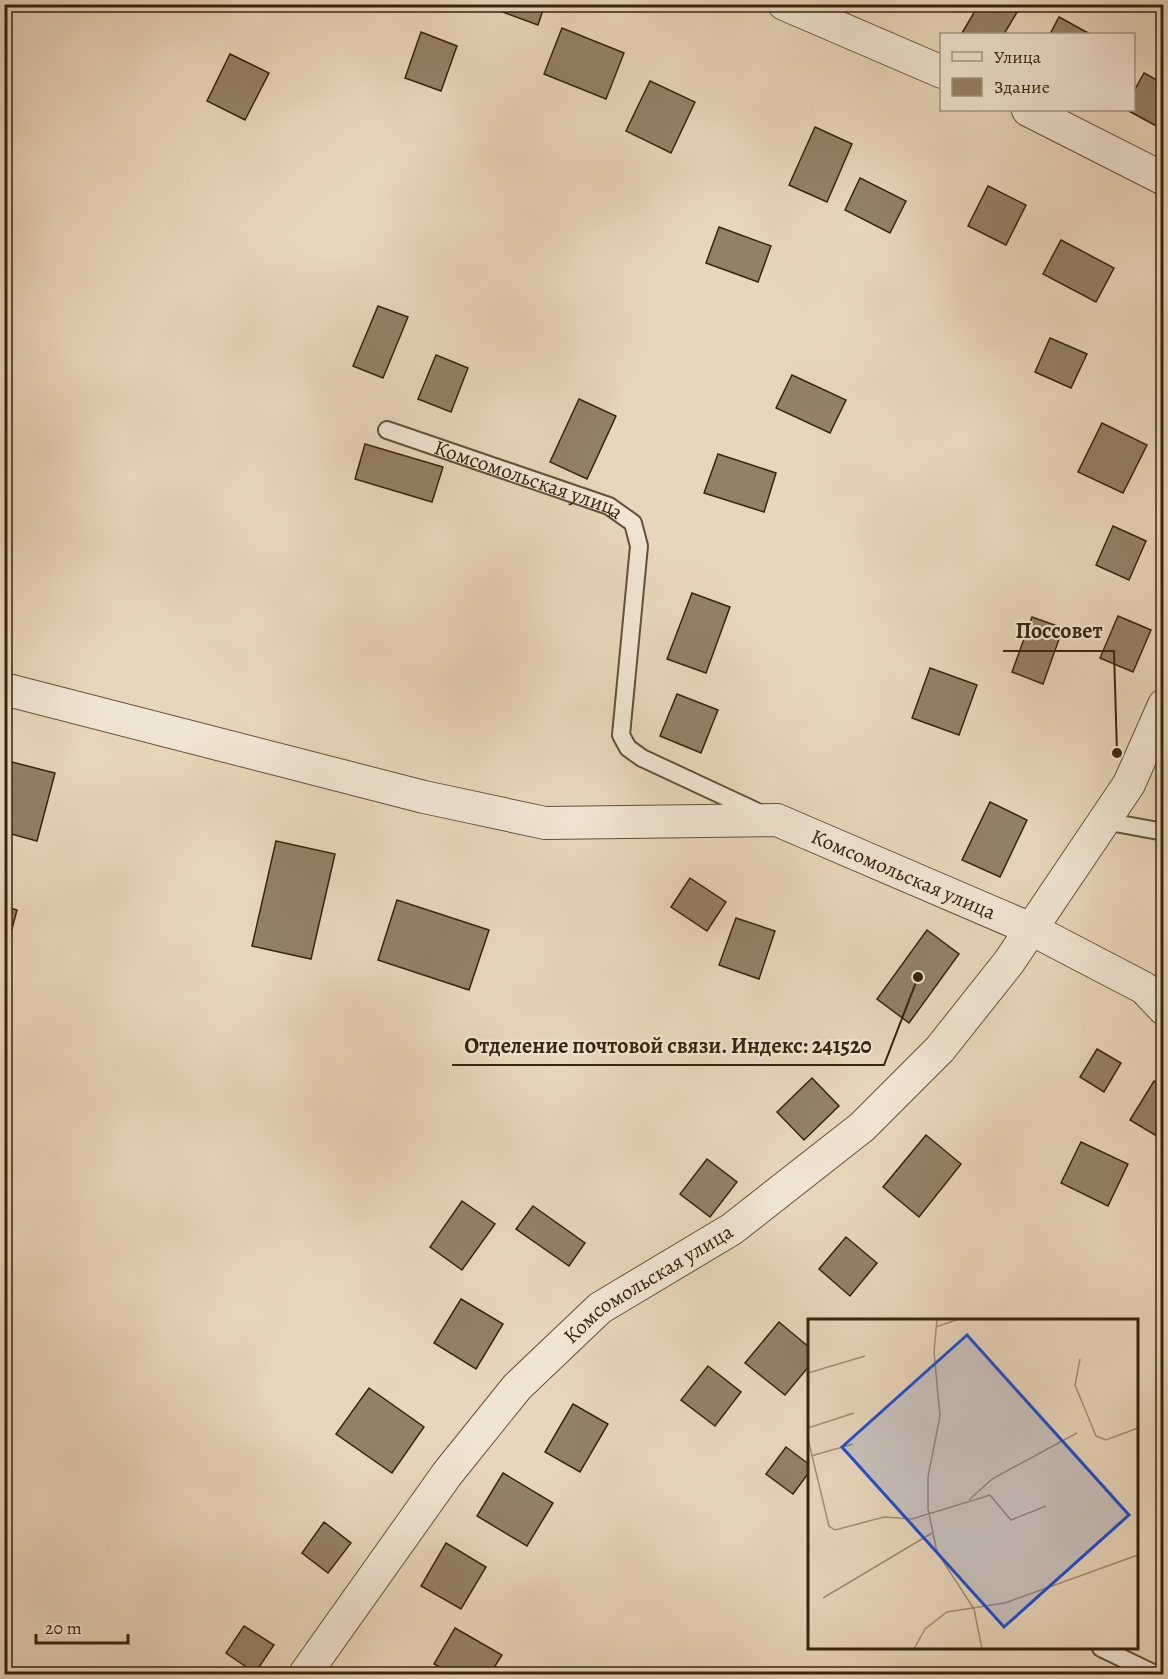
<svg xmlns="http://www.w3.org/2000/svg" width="1168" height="1679" viewBox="0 0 1168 1679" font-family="Alegreya,serif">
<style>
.building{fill:#938166;stroke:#36250c;stroke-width:1.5}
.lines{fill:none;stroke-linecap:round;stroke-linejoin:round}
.service-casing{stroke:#625138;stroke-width:20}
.minor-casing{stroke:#625138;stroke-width:34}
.service{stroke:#f0e4d2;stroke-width:16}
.minor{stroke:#f0e4d2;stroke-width:32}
.labels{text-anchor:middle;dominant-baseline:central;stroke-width:4.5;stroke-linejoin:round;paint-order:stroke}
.street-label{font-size:21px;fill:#36250c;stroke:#f0e4d2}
.inset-road{fill:none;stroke:#a18f74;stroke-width:1.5}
.view{fill:#1d4ed8;fill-opacity:0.15;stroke:#1d4ed8;stroke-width:3}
.inset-edge{fill:none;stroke:#36250c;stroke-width:3}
.leader{fill:none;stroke:#36250c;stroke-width:2}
.callout-dot{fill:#36250c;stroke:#f0e4d2;stroke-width:2}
.callout-label{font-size:22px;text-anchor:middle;font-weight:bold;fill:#36250c;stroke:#f0e4d2;stroke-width:4.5;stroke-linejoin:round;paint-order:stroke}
</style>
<rect width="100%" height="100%" fill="#e8d6ba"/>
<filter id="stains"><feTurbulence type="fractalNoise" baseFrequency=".00333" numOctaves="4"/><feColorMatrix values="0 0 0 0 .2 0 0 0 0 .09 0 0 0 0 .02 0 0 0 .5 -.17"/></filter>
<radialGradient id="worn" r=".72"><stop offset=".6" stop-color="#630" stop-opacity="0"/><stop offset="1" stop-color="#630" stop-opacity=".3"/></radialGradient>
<g class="building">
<path d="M481,4H545L538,25Z"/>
<path d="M979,4H1022L1004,34H965L962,33Z"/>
<path d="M1059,17L1090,34H1050Z"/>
<path d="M562,28L624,53L606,99L544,74Z"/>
<path d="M421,32L457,46L441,91L405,78Z"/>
<path d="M230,54L269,73L245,120L207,101Z"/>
<path d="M1144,73L1164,84V121L1160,128L1127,110H1134V91Z"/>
<path d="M650,81L695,102L671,153L626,131Z"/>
<path d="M815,127L852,144L827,202L789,185Z"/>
<path d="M860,178L906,201L890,233L845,210Z"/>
<path d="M988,186L1026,205L1006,245L968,226Z"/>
<path d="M719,227L771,246L758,282L706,263Z"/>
<path d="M1061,240L1114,268L1096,302L1043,274Z"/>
<path d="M378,306L408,317L383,378L353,366Z"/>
<path d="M1050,338L1087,354L1071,388L1035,372Z"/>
<path d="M436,355L468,368L451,412L418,399Z"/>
<path d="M792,375L846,400L830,433L776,408Z"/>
<path d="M579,399L616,416L587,479L550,462Z"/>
<path d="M1102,423L1147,445L1123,493L1078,472Z"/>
<path d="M365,444L443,467L432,502L355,479Z"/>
<path d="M718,454L776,473L764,512L704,493Z"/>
<path d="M1113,526L1146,541L1129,580L1096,565Z"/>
<path d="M692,593L730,607L706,673L667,659Z"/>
<path d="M1118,616L1151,630L1133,672L1100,658Z"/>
<path d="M1032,617L1063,628L1043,684L1012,672Z"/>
<path d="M930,668L977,685L959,735L912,718Z"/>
<path d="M677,694L718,710L701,753L660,736Z"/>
<path d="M4,760L55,773L37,841L4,832Z"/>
<path d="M990,802L1027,820L1000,877L962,860Z"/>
<path d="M276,841L335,854L311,959L252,946Z"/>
<path d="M690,878L726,902L707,931L671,907Z"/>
<path d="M397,900L489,930L469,990L378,960Z"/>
<path d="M4,906L17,910L4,959Z"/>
<path d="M736,918L775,931L759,979L719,965Z"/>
<path d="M927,930L959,954L909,1023L877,999Z"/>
<path d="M1097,1049L1121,1063L1104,1092L1080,1077Z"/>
<path d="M812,1078L839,1106L804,1140L777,1112Z"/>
<path d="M1154,1081L1164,1087V1132L1160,1138L1130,1120Z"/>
<path d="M926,1135L961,1164L919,1217L883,1187Z"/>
<path d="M1081,1142L1128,1164L1108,1206L1061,1183Z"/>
<path d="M707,1159L737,1182L710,1217L680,1194Z"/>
<path d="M462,1201L495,1224L462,1270L430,1247Z"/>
<path d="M533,1206L585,1243L569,1266L516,1229Z"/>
<path d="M846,1237L877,1263L850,1296L819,1269Z"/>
<path d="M461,1299L503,1324L476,1369L434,1343Z"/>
<path d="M779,1322L810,1348V1365L785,1395L745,1363Z"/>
<path d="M708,1366L741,1392L715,1426L681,1400Z"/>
<path d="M369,1388L424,1427L392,1473L336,1434Z"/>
<path d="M573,1404L608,1424L580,1472L545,1452Z"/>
<path d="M786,1447L810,1465V1471L793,1494L766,1474Z"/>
<path d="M503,1473L553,1503L527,1546L477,1516Z"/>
<path d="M324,1522L351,1543L328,1573L302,1553Z"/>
<path d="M446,1543L486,1567L461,1609L421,1586Z"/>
<path d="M244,1626L274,1645L255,1673L226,1653Z"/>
<path d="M455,1628L502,1655L490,1674H453L434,1664Z"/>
</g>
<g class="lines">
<defs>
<g id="service">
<path id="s1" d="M387,430L609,506L633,523L639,546L621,735L628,748L642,758L762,814"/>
<path d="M1104,821L1164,832"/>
<path d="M1101,1648L1155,1674"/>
</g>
<g id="minor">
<path d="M784,4L942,72"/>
<path d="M1028,110L1164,179"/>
<path id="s2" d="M4,689L424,797L545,823L777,820L1031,929L1144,988L1164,1009"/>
<path id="s3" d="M305,1674L447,1474L517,1387L600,1308L732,1229L862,1127L940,1049L1009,962L1129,784L1164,705"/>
</g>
</defs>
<use href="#service" class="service-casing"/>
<use href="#minor" class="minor-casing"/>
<use href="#service" class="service"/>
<use href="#minor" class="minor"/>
</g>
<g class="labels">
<g class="street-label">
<text stroke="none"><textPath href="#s1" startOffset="150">Комсомольская улица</textPath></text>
<text stroke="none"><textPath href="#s2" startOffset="927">Комсомольская улица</textPath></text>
<text stroke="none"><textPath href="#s3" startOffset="525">Комсомольская улица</textPath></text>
</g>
</g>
<g transform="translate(808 1319)">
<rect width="330" height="330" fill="#e8d6ba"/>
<path class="inset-road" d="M129,0L126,33L132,97L120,158V190L129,233L166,290L174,330M128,8L151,0M272,40L267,66L288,117L298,121L330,109M0,54L57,37M0,109L46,94M0,120L21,207L27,211L76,198L104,200L182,176L203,201L238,187M3,137L45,125M161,181L184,160L269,114M15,279L124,214M106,330L117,310L139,293L197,284L330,236"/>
<path class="view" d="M159,16L321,196L196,308L34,128Z"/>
<rect width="330" height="330" class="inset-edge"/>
</g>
<path class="leader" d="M1117 753L1114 651H1003M918 977L884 1065H452"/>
<g class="callout-dot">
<circle cx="1117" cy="753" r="6"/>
<circle cx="918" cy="977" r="6"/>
</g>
<g class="callout-label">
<text x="1059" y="638">Поссовет</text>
<text x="668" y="1053">Отделение почтовой связи. Индекс: 241520</text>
</g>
<rect width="1168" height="1679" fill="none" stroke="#e8d6ba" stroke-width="24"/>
<rect x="6" y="6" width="1156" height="1667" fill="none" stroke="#36250c" stroke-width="3"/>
<rect x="12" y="12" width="1144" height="1655" fill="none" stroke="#36250c" stroke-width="1.5"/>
<rect x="940" y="33" width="195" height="78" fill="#f0e4d2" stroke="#a69883" stroke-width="1.5"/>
<rect x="952" y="52" width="30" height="9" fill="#f0e4d2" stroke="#a69883" stroke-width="1.5"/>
<text x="994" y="63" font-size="18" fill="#36250c">Улица</text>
<rect x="952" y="78" width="30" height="18" fill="#938166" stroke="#a69883" stroke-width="1.5"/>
<text x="994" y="93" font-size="18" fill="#36250c">Здание</text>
<path d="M36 1634v9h92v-9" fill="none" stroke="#36250c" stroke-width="3"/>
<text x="45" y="1634" font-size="18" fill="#36250c" stroke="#f0e4d2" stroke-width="4.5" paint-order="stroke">20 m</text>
<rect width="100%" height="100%" filter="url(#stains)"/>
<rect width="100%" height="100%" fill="url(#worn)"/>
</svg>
